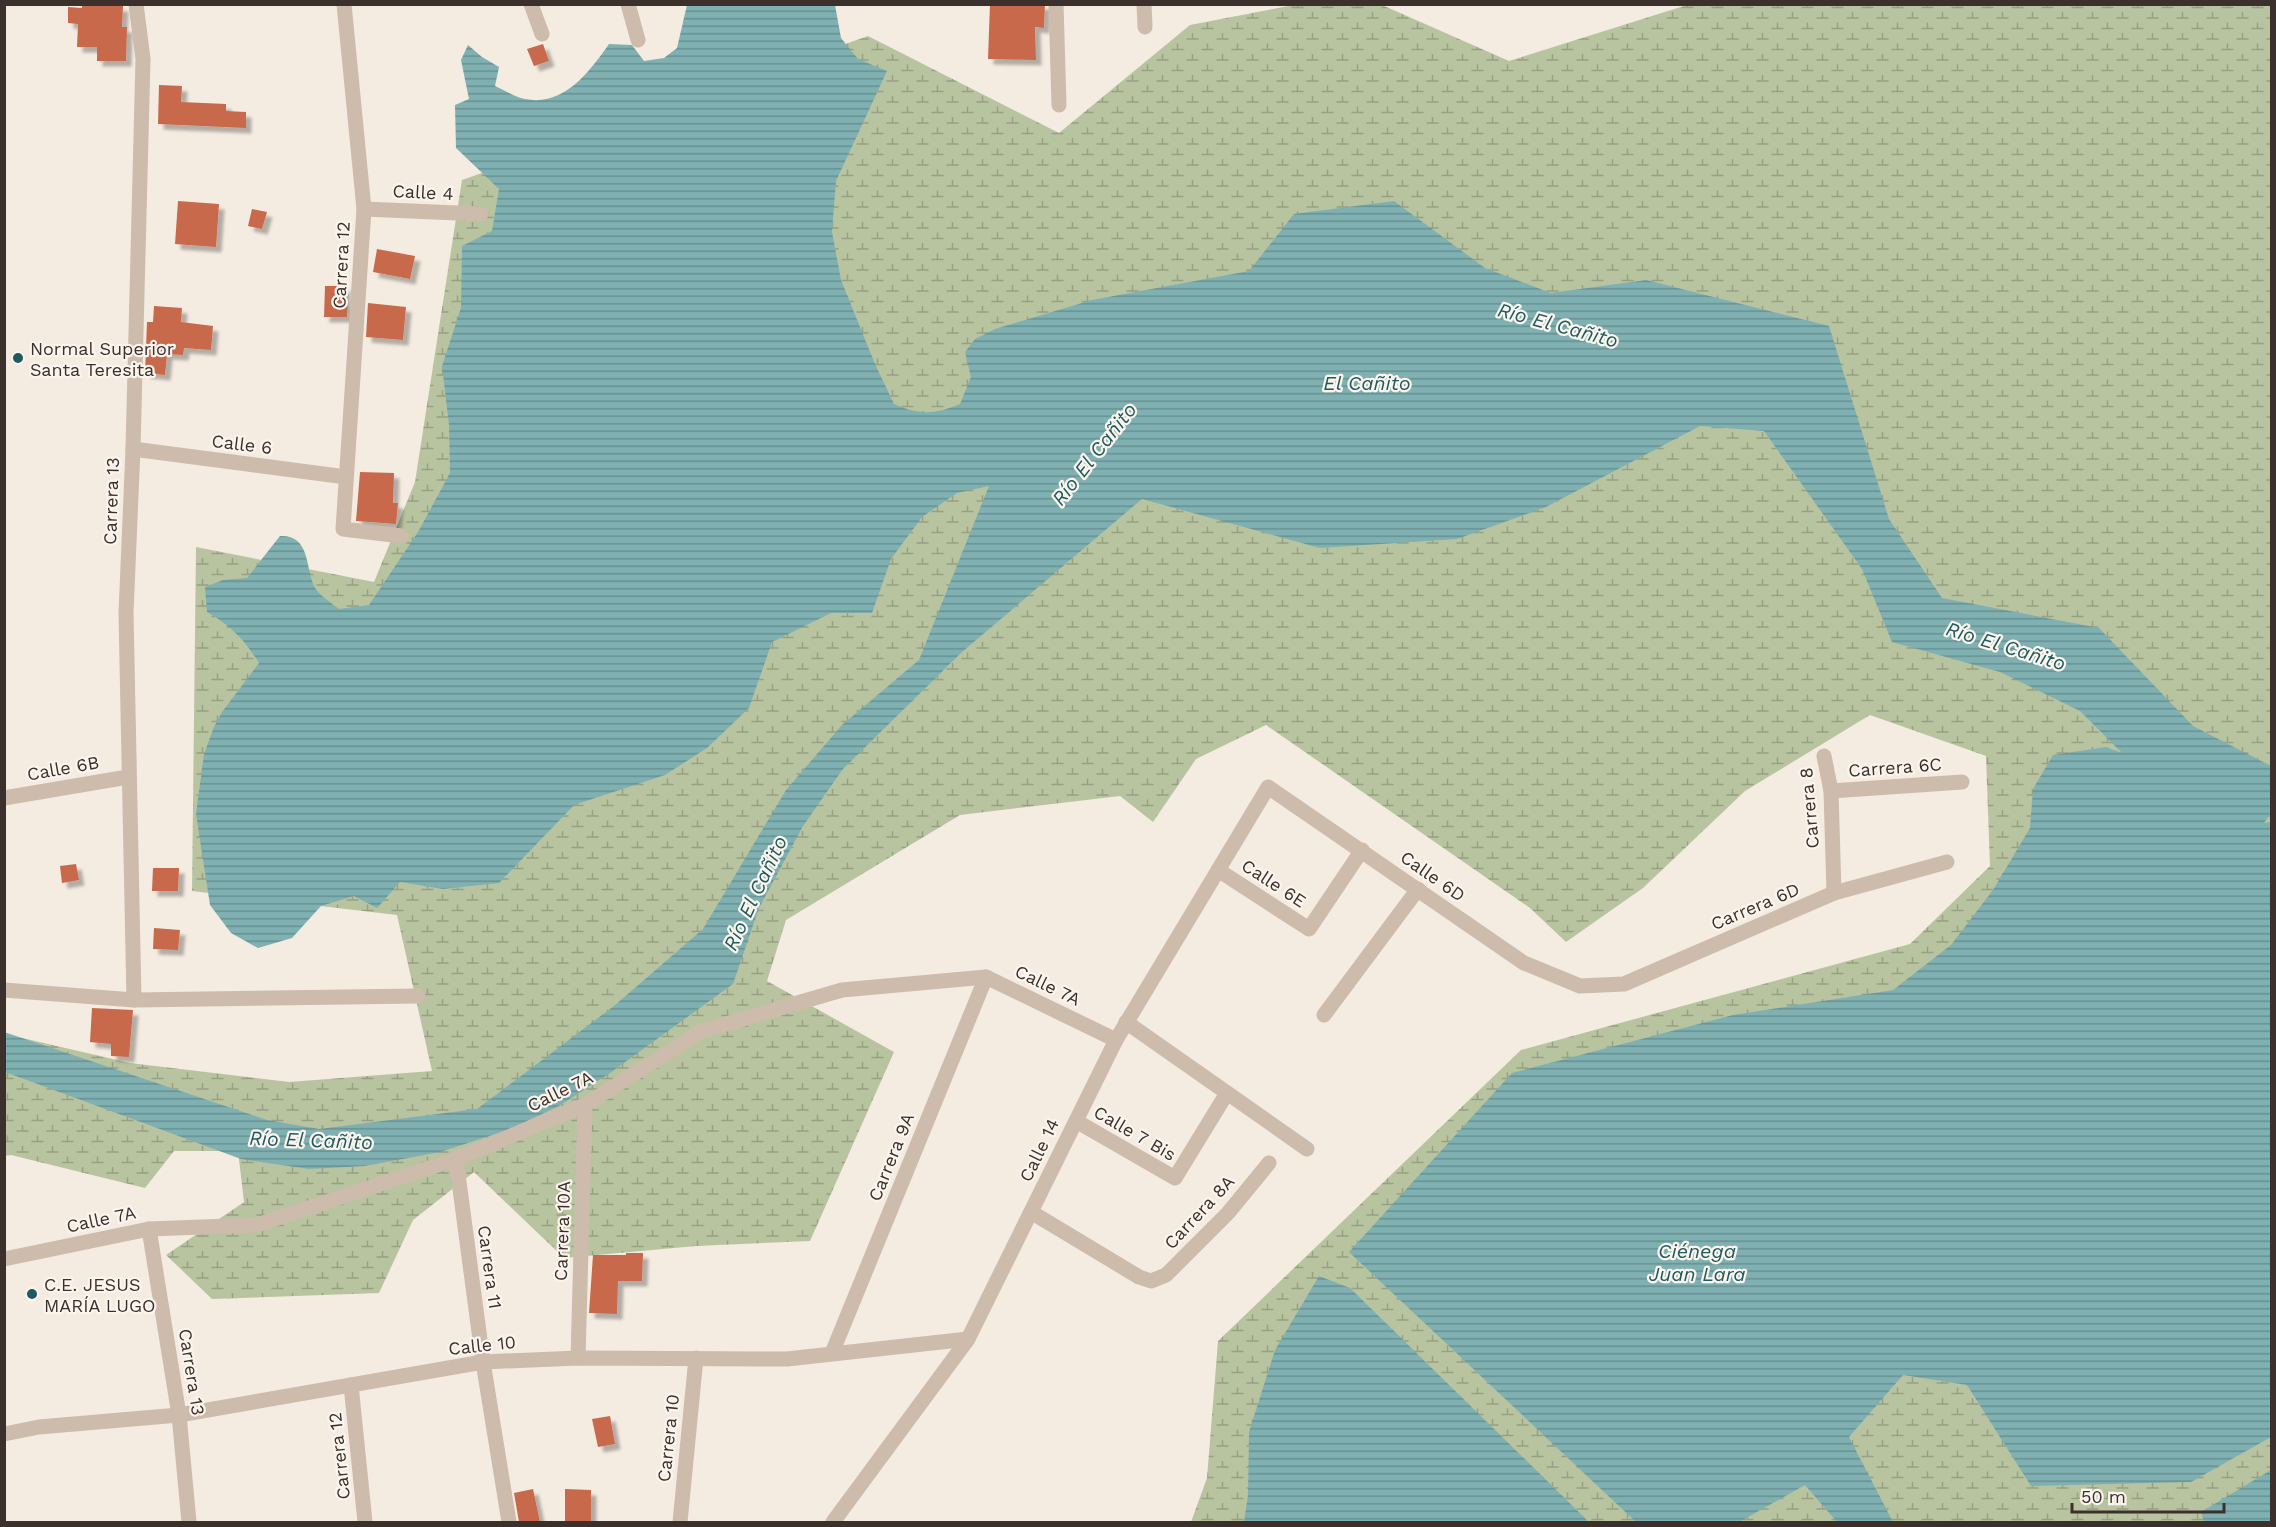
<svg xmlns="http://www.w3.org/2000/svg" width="2276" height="1527" viewBox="0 0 2276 1527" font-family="'Work Sans',sans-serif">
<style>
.wetland{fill:url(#wetland-marsh)}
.water{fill:url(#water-rules)}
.building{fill:#c8694b;filter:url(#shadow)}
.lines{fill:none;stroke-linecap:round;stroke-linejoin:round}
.minor{stroke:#cdbbac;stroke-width:15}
.poi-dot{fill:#1f5a5e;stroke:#fbf5ee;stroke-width:2}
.labels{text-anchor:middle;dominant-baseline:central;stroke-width:4.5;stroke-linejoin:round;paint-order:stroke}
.street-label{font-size:18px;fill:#3b302b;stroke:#fbf5ee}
.poi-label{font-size:18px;fill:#3b302b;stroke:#fbf5ee;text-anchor:start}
.water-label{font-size:20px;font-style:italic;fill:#1f5a5e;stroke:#fbf5ee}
</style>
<defs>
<pattern id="wetland-marsh" width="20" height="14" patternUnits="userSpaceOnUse" patternTransform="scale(1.5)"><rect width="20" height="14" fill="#b8c4a0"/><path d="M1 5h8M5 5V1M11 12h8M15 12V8" fill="none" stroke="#97a083"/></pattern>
<pattern id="water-rules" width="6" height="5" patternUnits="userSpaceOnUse" patternTransform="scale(1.5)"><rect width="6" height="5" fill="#7fb0b2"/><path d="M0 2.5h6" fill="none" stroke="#699091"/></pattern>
<filter id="shadow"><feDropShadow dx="5.5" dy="5.5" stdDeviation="1.5" flood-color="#0004"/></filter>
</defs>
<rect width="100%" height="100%" fill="#f4ebe1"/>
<path class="wetland" d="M1294,5H1382L1509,61L1687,5H2271V1522H1191L1207,1478L1218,1341L1521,1050L1910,944L1990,866L1986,756L1870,715L1745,791L1643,888L1566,942L1530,908L1266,725L1196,759L1153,822L1120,796L960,815L786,920L767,981L894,1052L810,1241L696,1246L564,1258L474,1172L413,1220L379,1293L212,1299L166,1255L244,1202L238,1151H174L145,1188L11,1155L5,1156V1034L130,1063L289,1082L432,1071L397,915L192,891L196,547L374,582L415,482L462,180L868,36L1059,133L1190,25Z"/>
<g class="water">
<path d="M687,5H835L841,38L858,59L887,71L836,181L832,232L841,280L875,364L894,404C919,415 934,415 960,404L971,377L965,352L975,339L995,329L1092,300L1249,271L1294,214L1394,201L1485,268L1551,293L1646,280L1829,326L1889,519L1942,598L2099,628L2193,726L2271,766V813L2264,823L2271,822V1437L2191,1482L2031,1486L1967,1385L1903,1375L1849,1437L1893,1522H1837L1805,1485L1739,1522H1636L1349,1252L1512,1073L1733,1015L1893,990L1951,945L1993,890L2030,828L2033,789L2053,755L2106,747L2122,753L2080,711L2000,672L1892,642L1862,569L1764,431L1700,426L1546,507L1457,539L1320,548L1142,499L962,652L843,769L803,826L759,908L733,984L610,1073L559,1106L508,1130L440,1152L365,1166L309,1169L241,1159L5,1072L4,1032L267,1120L319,1129L477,1109L614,1006L703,929L786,790L842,725L919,660L989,486L957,493L922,517L891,559L872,613H831L772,642L749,708L707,748L665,775L574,805L499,883L443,889L400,882L377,908L354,896L321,906L292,938L258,948L231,933L210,905L196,814L204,754L214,727L222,712L259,663C244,639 231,626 207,612L205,587L223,580L247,578L280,536C310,535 305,565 314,586C318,595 332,603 339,609L369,605L418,532L450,473L449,425L442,366L461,308L462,246L492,231L499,189L456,148L455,105L469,99L461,60L468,45L482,57L499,67L495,86C504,90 515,97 525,99C564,107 590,71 609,44L632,45L644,61L664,58L677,48Z"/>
<path d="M1319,1276L1350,1288L1589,1522H1244L1248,1495L1249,1432L1275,1350Z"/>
<path d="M2271,1470V1522H2204L2201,1512Z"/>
</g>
<g class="building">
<path d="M990,4H1045L1044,28L1035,27L1036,60L988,59Z"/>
<path d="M82,5L123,6L122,27H127L126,61H97V47H77L78,24L68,23V7L82,8Z"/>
<path d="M543,44L549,61L534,66L527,49Z"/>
<path d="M159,85L182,86L181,102L226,104V111L246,112V128L158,124Z"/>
<path d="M178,201L219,204L216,247L175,244Z"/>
<path d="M252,209L267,212L262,229L248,226Z"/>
<path d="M377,249L415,256L410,279L373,272Z"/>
<path d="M325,286H345V301L348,302L347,317H324Z"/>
<path d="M368,303L406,307L403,340L366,337Z"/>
<path d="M154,306L182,308L181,322L213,326L211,350L184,348L183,355L167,354L165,375L145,373L147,322H153Z"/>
<path d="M360,472L394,473L393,503H398L396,524L356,521Z"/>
<path d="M76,864L79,880L62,883L60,866Z"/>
<path d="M153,868H179L178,891H152Z"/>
<path d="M154,928L180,930L178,950L153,949Z"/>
<path d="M92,1008L133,1010L129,1057L111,1056V1044L90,1042Z"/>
<path d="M626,1253H643L642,1281H618L617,1314L589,1313L593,1255H626Z"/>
<path d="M610,1416L615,1444L598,1447L592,1419Z"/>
<path d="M533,1489L540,1522H519L514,1493Z"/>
<path d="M565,1489L591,1490V1522H565Z"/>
</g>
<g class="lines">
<g class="minor">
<path d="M344,4L364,209L343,529L401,536"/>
<path d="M531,4L542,34"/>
<path d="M628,4L638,40"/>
<path d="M1056,4L1059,105"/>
<path d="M1144,4L1145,27"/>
<path d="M364,209L481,214"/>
<path d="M133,449L346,477"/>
<path d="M1824,756L1831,791L1834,893"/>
<path d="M1831,791L1962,782"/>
<path d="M4,798L128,777"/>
<path d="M1218,870L1309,929L1362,850"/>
<path d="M4,990L134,1000L418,996"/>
<path d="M134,1000L126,613L133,449L143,59L136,4"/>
<path d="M1324,1015L1418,889"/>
<path d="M1126,1022L1307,1149"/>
<path d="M1076,1121L1175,1178L1227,1093"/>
<path d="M456,1159L483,1362L509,1522"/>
<path d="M1031,1212L1139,1277L1151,1281L1166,1275L1228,1213L1269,1163"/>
<path d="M149,1229L179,1415L189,1522"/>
<path d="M4,1259L149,1229L257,1225L456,1159L585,1105L702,1031L842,990L986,977L1116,1040"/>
<path d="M832,1353L986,977"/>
<path d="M578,1358L585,1105"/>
<path d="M351,1385L365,1522"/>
<path d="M4,1434L39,1427L179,1415L483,1362L578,1358L787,1359L968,1339"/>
<path d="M680,1522L696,1358"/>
<path d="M833,1522L968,1339L1116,1040L1268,787L1524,963L1580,986L1624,984L1834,893L1947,862"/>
</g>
</g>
<g class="poi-dot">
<circle cx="18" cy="358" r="6"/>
<circle cx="32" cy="1294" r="6"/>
</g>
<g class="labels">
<g class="street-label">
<text transform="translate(423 192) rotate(3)">Calle 4</text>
<text transform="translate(341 265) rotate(-87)">Carrera 12</text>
<text transform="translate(242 444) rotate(7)">Calle 6</text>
<text transform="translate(111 501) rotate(-88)">Carrera 13</text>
<text transform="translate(1895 767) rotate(-4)">Carrera 6C</text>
<text transform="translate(63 768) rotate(-10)">Calle 6B</text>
<text transform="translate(1809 808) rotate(-95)">Carrera 8</text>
<text transform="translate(1433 876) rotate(35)">Calle 6D</text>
<text transform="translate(1274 883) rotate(33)">Calle 6E</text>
<text transform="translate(1755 906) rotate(-23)">Carrera 6D</text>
<text transform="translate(1048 985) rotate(26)">Calle 7A</text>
<text transform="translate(560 1091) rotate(-26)">Calle 7A</text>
<text transform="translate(1135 1133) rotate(30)">Calle 7 Bis</text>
<text transform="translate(1039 1150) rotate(-64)">Calle 14</text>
<text transform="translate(891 1157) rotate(-68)">Carrera 9A</text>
<text transform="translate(1199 1212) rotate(-47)">Carrera 8A</text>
<text transform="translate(101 1219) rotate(-12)">Calle 7A</text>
<text transform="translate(562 1231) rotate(-88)">Carrera 10A</text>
<text transform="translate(490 1267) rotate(82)">Carrera 11</text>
<text transform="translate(482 1345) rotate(-6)">Calle 10</text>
<text transform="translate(192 1372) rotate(81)">Carrera 13</text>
<text transform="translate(668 1438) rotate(-84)">Carrera 10</text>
<text transform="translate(339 1456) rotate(-96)">Carrera 12</text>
</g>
<g class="poi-label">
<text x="30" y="348">Normal Superior<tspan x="30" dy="21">Santa Teresita</tspan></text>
<text x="44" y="1284">C.E. JESUS<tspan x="44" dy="21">MARÍA LUGO</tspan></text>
</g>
<g class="water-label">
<text transform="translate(1558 325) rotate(15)">Río El Cañito</text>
<text x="1367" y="383">El Cañito</text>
<text transform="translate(1094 454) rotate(-52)">Río El Cañito</text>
<text transform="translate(2006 646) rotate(17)">Río El Cañito</text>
<text transform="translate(755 893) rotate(-65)">Río El Cañito</text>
<text transform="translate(311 1140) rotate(2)">Río El Cañito</text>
<text x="1697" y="1251">Ciénega<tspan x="1697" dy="23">Juan Lara</tspan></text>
</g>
</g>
<rect width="2276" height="1527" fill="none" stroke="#3b302b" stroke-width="12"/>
<path d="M2072 1503v9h152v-9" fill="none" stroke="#3b302b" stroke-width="3"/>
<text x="2081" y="1503" font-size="18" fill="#3b302b" stroke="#fbf5ee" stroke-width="4.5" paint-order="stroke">50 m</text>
</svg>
